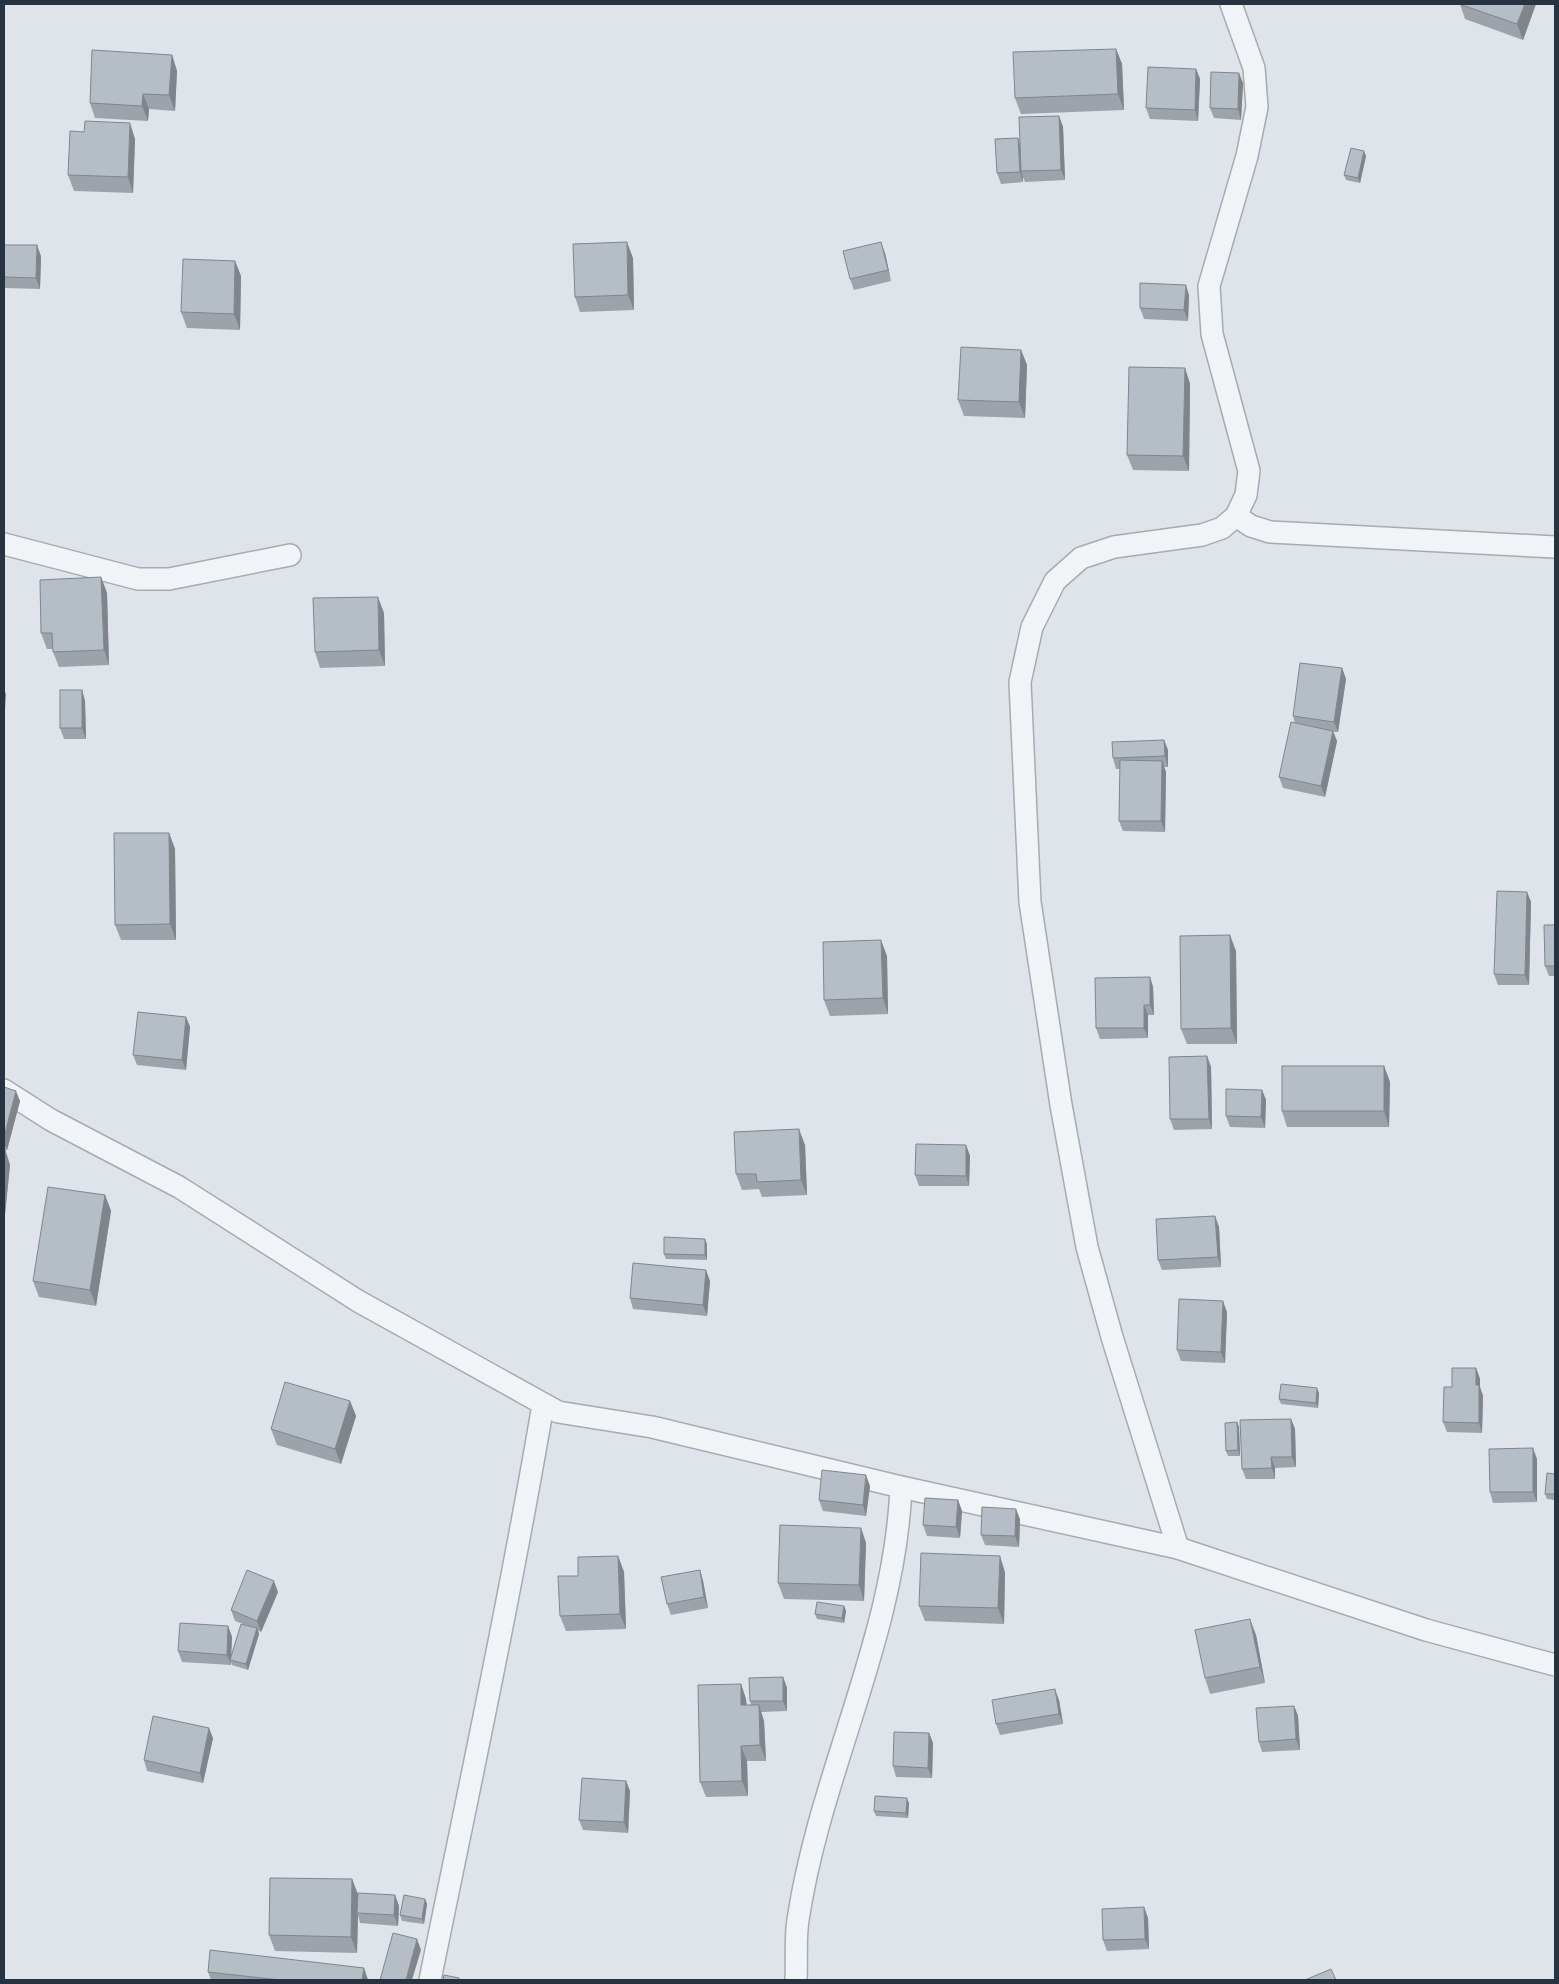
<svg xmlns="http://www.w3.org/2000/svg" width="1559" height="1984" viewBox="0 0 1559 1984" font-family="Karla,sans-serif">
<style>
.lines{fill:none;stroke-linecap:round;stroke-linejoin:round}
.street-casing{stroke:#a3abb3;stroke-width:24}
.street{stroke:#f1f4f7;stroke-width:21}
.wall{fill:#9ca3aa}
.shaded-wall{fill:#7f858b}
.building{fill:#b5bec6;stroke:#7f858b}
</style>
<rect width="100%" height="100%" fill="#dee4e9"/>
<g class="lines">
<defs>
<g id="street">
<path d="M1236,516L1251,526L1270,532L1555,547"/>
<path d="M4,544L138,579H169L290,555"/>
<path d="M4,1090L51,1120L179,1187L358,1301L558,1412L652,1427L901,1487L1178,1548L1426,1630L1555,1665"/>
<path d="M1178,1548L1112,1337L1087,1247L1061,1105L1030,902L1020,682L1032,627L1055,581L1081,558L1114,547L1202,535L1222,528L1236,516L1246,495L1249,471L1212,334L1209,286L1247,156L1257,107L1254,68L1231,4"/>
<path d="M430,1980C469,1789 510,1598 543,1405"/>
<path d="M796,1980C797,1961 795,1939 798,1920C820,1772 895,1638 901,1487"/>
</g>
</defs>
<use href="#street" class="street-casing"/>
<use href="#street" class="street"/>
</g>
<g class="wall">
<path d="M1460,4H1536L1523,40L1465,19Z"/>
<path d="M1116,49L1122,64L1124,110L1021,114L1015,98Z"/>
<path d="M172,55L177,71L175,111L149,109L148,121L95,118L90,103Z"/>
<path d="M1196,69L1200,79L1198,121L1150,119L1146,108Z"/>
<path d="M1243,83L1241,120L1214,118L1210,108Z"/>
<path d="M1059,116L1063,127L1065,180L1025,182L1023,177V182L1001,184L997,173L1020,144Z"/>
<path d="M135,139L133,193L74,191L68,175Z"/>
<path d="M1366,156L1360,183L1346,180L1344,175Z"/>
<path d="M4,245L41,256L40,289L4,288Z"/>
<path d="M885,253L891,281L854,290L850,279Z"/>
<path d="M633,258L634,310L580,312L575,297Z"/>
<path d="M235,261L241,276L240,330L187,328L181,312Z"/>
<path d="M1189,295L1188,321L1144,319L1140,308Z"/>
<path d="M1021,350L1027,365L1025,418L964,416L958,400Z"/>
<path d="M1185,368L1190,384L1189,471L1133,470L1127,455Z"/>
<path d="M101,577L107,593L109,665L59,667L53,652V649H47L41,633Z"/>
<path d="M384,613L385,666L320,668L315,652Z"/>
<path d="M1342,668L1346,679L1338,732H1333L1337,741L1325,797L1283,788L1279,777L1295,723L1293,716Z"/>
<path d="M82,690L85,701L86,739H64L60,728Z"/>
<path d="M1164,740L1168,750V767H1164L1166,772L1165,832L1123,831L1119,821L1120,769H1116L1113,758Z"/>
<path d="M169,833L175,849L176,940H121L115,925Z"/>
<path d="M1527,892L1531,902L1529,985H1498L1494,974Z"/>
<path d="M1555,925V976H1549L1545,966Z"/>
<path d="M1236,951L1237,1044H1187L1181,1029Z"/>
<path d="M887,956L888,1014L830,1016L824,1000Z"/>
<path d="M1150,977L1153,987L1154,1015H1148V1038L1100,1039L1096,1028Z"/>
<path d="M186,1017L190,1027L186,1070L137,1065L133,1055Z"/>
<path d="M1207,1056L1211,1067L1212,1129L1174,1130L1170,1119Z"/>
<path d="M1384,1066L1390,1082L1389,1127H1287L1282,1111Z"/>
<path d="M4,1087L20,1101L7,1150H5L10,1165L4,1224Z"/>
<path d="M1262,1090L1266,1100L1265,1128L1230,1127L1226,1116Z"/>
<path d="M805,1145L807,1195L762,1197L759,1189L742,1190L736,1174Z"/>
<path d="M966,1145L970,1156L969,1186H919L915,1175Z"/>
<path d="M105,1195L111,1211L96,1306L39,1297L33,1281Z"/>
<path d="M1215,1216L1219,1227L1221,1267L1162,1270L1158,1260Z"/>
<path d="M707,1244V1260L666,1259L664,1254Z"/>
<path d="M710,1281L707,1316L633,1309L630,1298Z"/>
<path d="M1227,1312L1225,1363L1181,1361L1177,1350Z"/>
<path d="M1476,1368L1480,1379V1387L1483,1396L1482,1433L1447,1432L1443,1422L1452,1387Z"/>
<path d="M1319,1393L1318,1408L1281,1404L1279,1399Z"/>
<path d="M350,1401L356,1416L341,1464L277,1445L271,1429Z"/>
<path d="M1291,1419L1295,1429L1296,1467L1275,1468V1479H1246L1242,1469Z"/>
<path d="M1237,1422L1239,1427L1240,1456H1228L1226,1451Z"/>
<path d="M1537,1459V1502L1493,1503L1490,1492Z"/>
<path d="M1555,1474V1500L1547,1499L1545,1494Z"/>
<path d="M870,1486L866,1516L823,1511L819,1500Z"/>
<path d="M958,1500L962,1511L960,1538L927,1536L923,1525Z"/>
<path d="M1020,1519L1019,1547L985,1545L981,1535Z"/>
<path d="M861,1528L866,1543L864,1601L784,1599L778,1583Z"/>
<path d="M618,1556L624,1572L626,1629L566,1631L560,1616L578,1576Z"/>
<path d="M700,1570L703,1581L708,1608L671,1615L667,1604Z"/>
<path d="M1005,1572L1004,1624L925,1621L919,1606Z"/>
<path d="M278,1592L261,1632L258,1630L259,1634L248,1670L232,1665L231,1662V1665L182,1662L178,1651L228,1626L232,1637L231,1656L246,1625L235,1621L231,1610Z"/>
<path d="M844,1606L846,1611L844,1623L817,1619L815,1614Z"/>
<path d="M1256,1635L1265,1683L1210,1694L1205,1678Z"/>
<path d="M783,1677L787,1688V1711L761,1712L764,1721L766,1761H747L748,1796L706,1797L700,1782L741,1684L746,1699L747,1705H751L750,1701Z"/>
<path d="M1059,1700L1063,1724L1000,1735L996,1724Z"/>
<path d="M1294,1706L1298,1716L1300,1750L1262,1752L1259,1742Z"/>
<path d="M929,1733L933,1743L932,1778L896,1777L893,1766Z"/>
<path d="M213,1738L203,1783L147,1771L144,1760Z"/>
<path d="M626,1781L630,1791L628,1833L583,1830L579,1820Z"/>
<path d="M909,1803L908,1818L876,1816L874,1811Z"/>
<path d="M352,1879L358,1894L395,1895L399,1906L398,1926L360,1923L358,1915L357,1953L275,1951L269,1935Z"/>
<path d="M425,1899L427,1904L424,1924L402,1921L400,1915Z"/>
<path d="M1144,1907L1148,1918L1149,1949L1107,1951L1103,1940Z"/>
<path d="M364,1968L368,1980H211L208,1972Z"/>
</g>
<g class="shaded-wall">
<path d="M1525,4H1536L1523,40L1517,24Z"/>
<path d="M1116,49L1122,64L1124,110L1118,94Z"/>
<path d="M172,55L177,71L175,111L169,95Z"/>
<path d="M1196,69L1200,79L1198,121L1195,110Z"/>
<path d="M1239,73L1243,83L1241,120L1238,109Z"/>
<path d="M143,94L149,109L148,121L142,106Z"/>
<path d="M1059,116L1063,127L1065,180L1061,170Z"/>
<path d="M130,123L135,139L133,193L128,177Z"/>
<path d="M1018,138L1022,149L1021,171L1023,177V182L1020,172Z"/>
<path d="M1364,151L1366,156L1360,183L1358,178Z"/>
<path d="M627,242L633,258L634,310L628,295Z"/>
<path d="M881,242L885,253L891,281L888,270Z"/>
<path d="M37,245L41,256L40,289L36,278Z"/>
<path d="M235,261L241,276L240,330L234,314Z"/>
<path d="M1186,285L1189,295L1188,321L1184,310Z"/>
<path d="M1021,350L1027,365L1025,418L1019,402Z"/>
<path d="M1185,368L1190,384L1189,471L1183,456Z"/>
<path d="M101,577L107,593L109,665L104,650Z"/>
<path d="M378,597L384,613L385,666L379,650Z"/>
<path d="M1342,668L1346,679L1338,732L1334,722Z"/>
<path d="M4,689L6,694L4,727Z"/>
<path d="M82,690L85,701L86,739L82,728Z"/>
<path d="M1333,731L1337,741L1325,797L1321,786Z"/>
<path d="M1164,740L1168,750V767L1165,756Z"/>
<path d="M1162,761L1166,772L1165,832L1161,821Z"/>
<path d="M169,833L175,849L176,940L170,924Z"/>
<path d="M1527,892L1531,902L1529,985L1525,975Z"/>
<path d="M1230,935L1236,951L1237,1044L1231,1028Z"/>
<path d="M881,940L887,956L888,1014L883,998Z"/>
<path d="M1150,977L1153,987L1154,1015L1150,1005Z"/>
<path d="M1144,1005L1148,1015V1038L1144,1028Z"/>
<path d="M186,1017L190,1027L186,1070L182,1060Z"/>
<path d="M1207,1056L1211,1067L1212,1129L1209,1119Z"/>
<path d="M1384,1066L1390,1082L1389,1127L1384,1111Z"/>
<path d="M1262,1090L1266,1100L1265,1128L1261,1117Z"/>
<path d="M16,1091L20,1101L7,1150L4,1142V1137Z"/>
<path d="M799,1129L805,1145L807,1195L801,1180Z"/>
<path d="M966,1145L970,1156L969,1186L966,1176Z"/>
<path d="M5,1149L10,1165L4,1224V1158Z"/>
<path d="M105,1195L111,1211L96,1306L90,1290Z"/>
<path d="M1215,1216L1219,1227L1221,1267L1218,1257Z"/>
<path d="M705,1239L707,1244V1260L705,1255Z"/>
<path d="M706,1270L710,1281L707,1316L703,1305Z"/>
<path d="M1223,1301L1227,1312L1225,1363L1221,1352Z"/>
<path d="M1476,1368L1480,1379V1387L1483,1396L1482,1433L1479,1423L1476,1385Z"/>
<path d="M1317,1388L1319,1393L1318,1408L1316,1403Z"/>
<path d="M350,1401L356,1416L341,1464L335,1449Z"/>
<path d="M1291,1419L1295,1429L1296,1467L1292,1457Z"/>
<path d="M1237,1422L1239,1427L1240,1456L1238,1450Z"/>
<path d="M1533,1448L1537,1459V1502L1533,1492Z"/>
<path d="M1271,1457L1275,1468V1479L1272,1468Z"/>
<path d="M866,1475L870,1486L866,1516L863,1505Z"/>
<path d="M958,1500L962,1511L960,1538L956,1527Z"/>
<path d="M1016,1509L1020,1519L1019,1547L1015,1536Z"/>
<path d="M861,1528L866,1543L864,1601L859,1585Z"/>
<path d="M618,1556L624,1572L626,1629L620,1614Z"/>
<path d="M1000,1556L1005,1572L1004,1624L998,1608Z"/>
<path d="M700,1570L703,1581L708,1608L704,1597Z"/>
<path d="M274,1581L278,1592L261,1632L257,1621Z"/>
<path d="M844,1606L846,1611L844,1623L842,1618Z"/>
<path d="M1250,1619L1256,1635L1265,1683L1260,1667Z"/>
<path d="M228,1626L232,1637L231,1660H230L231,1665L227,1655Z"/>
<path d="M257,1628L259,1634L248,1670L246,1664Z"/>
<path d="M783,1677L787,1688V1711L783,1701Z"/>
<path d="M741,1684L746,1699L747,1721L741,1705Z"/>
<path d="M1055,1689L1059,1700L1063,1724L1059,1714Z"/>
<path d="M759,1705L764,1721L766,1761L760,1745Z"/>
<path d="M1294,1706L1298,1716L1300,1750L1296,1739Z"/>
<path d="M209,1728L213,1738L203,1783L200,1773Z"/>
<path d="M929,1733L933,1743L932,1778L928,1768Z"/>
<path d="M741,1746L747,1761L748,1796L742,1781Z"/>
<path d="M626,1781L630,1791L628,1833L624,1822Z"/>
<path d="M907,1798L909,1803L908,1818L906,1813Z"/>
<path d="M352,1879L358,1895L357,1913L358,1915L357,1953L351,1937Z"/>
<path d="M395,1895L399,1906L398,1926L394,1915Z"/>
<path d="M425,1899L427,1904L424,1924L422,1919Z"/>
<path d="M1144,1907L1148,1918L1149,1949L1145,1939Z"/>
<path d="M417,1939L421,1950L412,1980H406Z"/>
<path d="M364,1968L368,1980H362Z"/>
</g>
<g class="building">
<path d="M1459,4H1525L1517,24Z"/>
<path d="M1116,49L1118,94L1015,98L1013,52Z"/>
<path d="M92,50L172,55L169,95L143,94L142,106L90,103Z"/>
<path d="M1148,67L1196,69L1195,110L1146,108Z"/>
<path d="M1211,72L1239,73L1238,109L1210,108Z"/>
<path d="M1059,116L1061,170L1021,171L1019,117Z"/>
<path d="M85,121L130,123L128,177L68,175L70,131L84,132Z"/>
<path d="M1018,138L1020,172L997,173L995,139Z"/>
<path d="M1351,148L1364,151L1358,178L1344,175Z"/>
<path d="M627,242L628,295L575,297L573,244Z"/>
<path d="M881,242L888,270L850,279L843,251Z"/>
<path d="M4,245H37L36,278L4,277Z"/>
<path d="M183,259L235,261L234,314L181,312Z"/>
<path d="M1140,283L1186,285L1184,310L1140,308Z"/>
<path d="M961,347L1021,350L1019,402L958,400Z"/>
<path d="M1129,367L1185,368L1183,456L1127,455Z"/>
<path d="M101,577L104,650L53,652L52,633H41L40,580Z"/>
<path d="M378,597L379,650L315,652L313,598Z"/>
<path d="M1300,663L1342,668L1334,722L1293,716Z"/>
<rect x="60" y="690" width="22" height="38"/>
<path d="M1291,722L1333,731L1321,786L1279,777Z"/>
<path d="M1164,740L1165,756L1113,758L1112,742Z"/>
<path d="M1120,760L1162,761L1161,821H1119Z"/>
<path d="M114,833H169L170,924L115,925Z"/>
<path d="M1497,891L1527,892L1525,975L1494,974Z"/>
<path d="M1544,925H1555V966H1545Z"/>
<path d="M1230,935L1231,1028L1181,1029L1180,936Z"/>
<path d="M881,940L883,998L824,1000L823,942Z"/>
<path d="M1150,977V1005H1144V1028H1096L1095,978Z"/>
<path d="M138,1012L186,1017L182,1060L133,1055Z"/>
<path d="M1207,1056L1209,1119H1170L1169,1057Z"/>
<rect x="1282" y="1066" width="102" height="45"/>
<path d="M4,1087L16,1091L4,1137Z"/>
<path d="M1226,1089L1262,1090L1261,1117L1226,1116Z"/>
<path d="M799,1129L801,1180L757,1182L756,1174H736L734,1132Z"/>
<path d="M916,1144L966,1145V1176L915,1175Z"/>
<path d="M48,1187L105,1195L90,1290L33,1281Z"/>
<path d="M1215,1216L1218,1257L1158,1260L1156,1219Z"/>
<path d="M664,1237L705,1239V1255L664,1254Z"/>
<path d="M633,1263L706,1270L703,1305L630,1298Z"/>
<path d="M1179,1299L1223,1301L1221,1352L1177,1350Z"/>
<path d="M1452,1368H1476V1385H1479V1423L1443,1422L1444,1387H1452Z"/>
<path d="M285,1382L350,1401L335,1449L271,1429Z"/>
<path d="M1281,1384L1317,1388L1316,1403L1279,1399Z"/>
<path d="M1291,1419L1292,1457H1271L1272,1468L1242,1469L1240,1420Z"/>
<path d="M1237,1422L1238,1450L1226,1451L1225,1423Z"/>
<path d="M1533,1448V1492H1490L1489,1449Z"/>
<path d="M822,1470L866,1475L863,1505L819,1500Z"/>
<path d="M1547,1473L1555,1474V1494H1545Z"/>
<path d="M925,1498L958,1500L956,1527L923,1525Z"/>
<path d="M982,1507L1016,1509L1015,1536L981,1535Z"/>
<path d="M780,1525L861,1528L859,1585L778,1583Z"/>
<path d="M921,1553L1000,1556L998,1608L919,1606Z"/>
<path d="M618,1556L620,1614L560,1616L558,1576H578V1557Z"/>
<path d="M247,1570L274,1581L257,1621L231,1610Z"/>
<path d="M700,1570L704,1597L667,1604L661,1577Z"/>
<path d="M817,1602L844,1606L842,1618L815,1614Z"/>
<path d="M1250,1619L1260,1667L1205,1678L1195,1630Z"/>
<path d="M180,1623L228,1626L227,1655L178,1651Z"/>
<path d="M241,1624L257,1628L246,1664L230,1660Z"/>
<path d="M783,1677V1701H750L749,1678Z"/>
<path d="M741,1684V1705H759L760,1745L741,1746L742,1781L700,1782L698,1685Z"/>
<path d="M1055,1689L1059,1714L996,1724L992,1700Z"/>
<path d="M1294,1706L1296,1739L1259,1742L1256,1708Z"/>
<path d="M153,1716L209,1728L200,1773L144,1760Z"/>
<path d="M894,1732L929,1733L928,1768L893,1766Z"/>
<path d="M582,1778L626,1781L624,1822L579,1820Z"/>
<path d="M875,1796L907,1798L906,1813L874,1811Z"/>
<path d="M270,1878L352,1879L351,1937L269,1935Z"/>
<path d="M358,1893L395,1895L394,1915L357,1913Z"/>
<path d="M404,1895L425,1899L422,1919L400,1915Z"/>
<path d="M1144,1907L1145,1939L1103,1940L1102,1909Z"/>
<path d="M393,1933L417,1939L406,1980H380Z"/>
<path d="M210,1950L364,1968L362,1980H280L208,1972Z"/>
<path d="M1331,1969L1336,1980H1305Z"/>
<path d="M444,1975L459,1978V1980H443Z"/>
</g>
<rect width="1559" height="1984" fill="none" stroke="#273340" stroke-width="10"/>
</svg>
